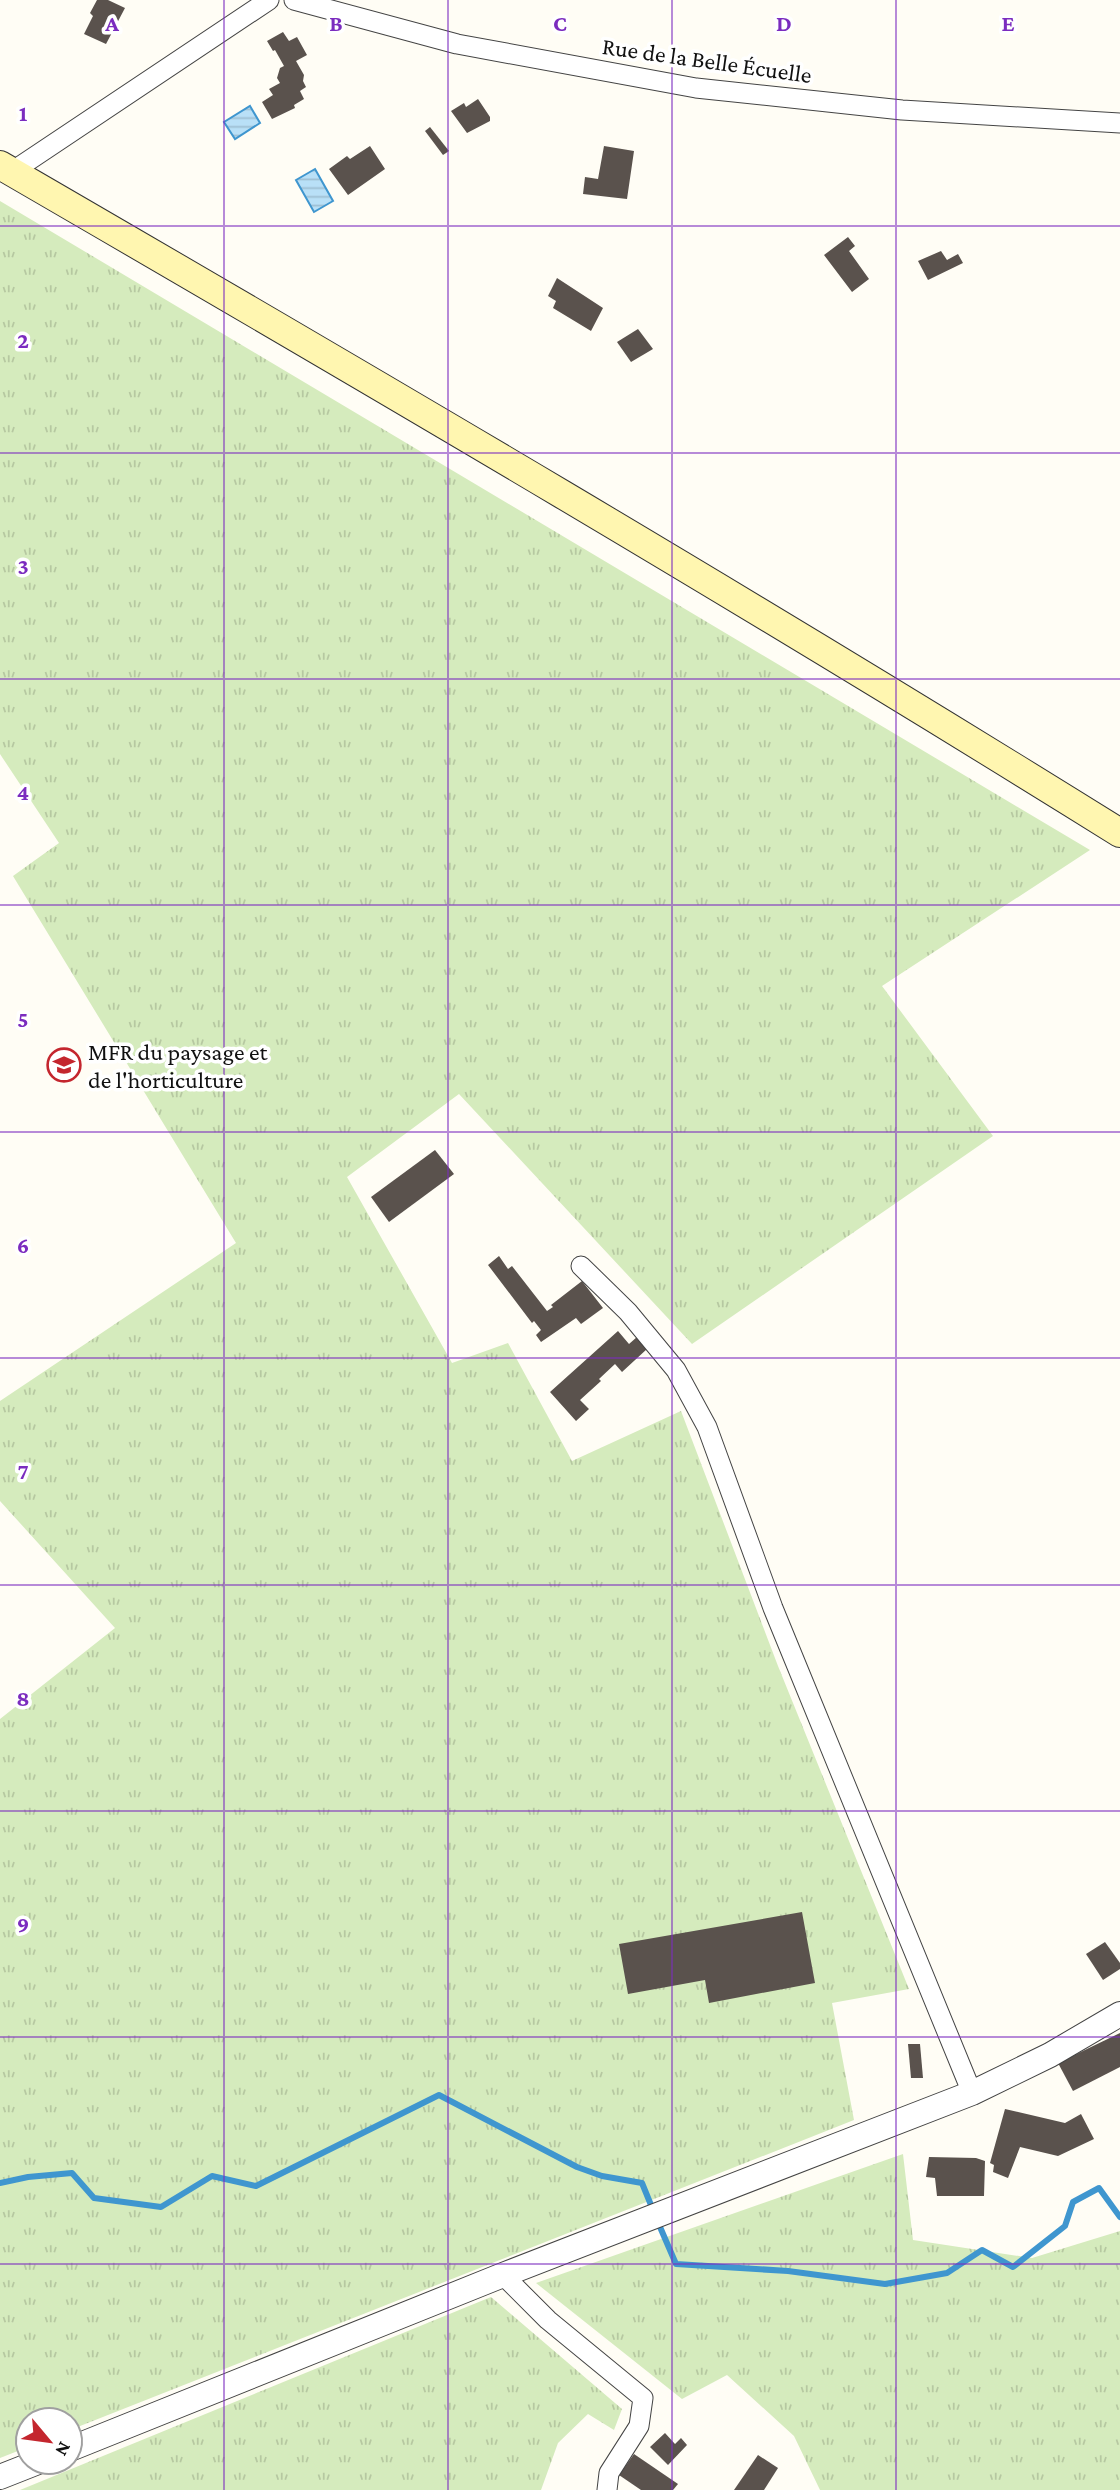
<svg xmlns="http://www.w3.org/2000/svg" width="1120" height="2490" viewBox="0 0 1120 2490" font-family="'Crimson Pro',serif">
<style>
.grass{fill:url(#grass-tufts)}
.water{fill:url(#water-rules);stroke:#3f96cf;stroke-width:2}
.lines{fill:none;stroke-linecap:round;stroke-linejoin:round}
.stream{stroke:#3f96cf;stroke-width:6}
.building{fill:#5a524d}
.minor-casing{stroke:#444;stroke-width:21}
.tertiary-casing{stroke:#444;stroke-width:26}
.secondary-casing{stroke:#333;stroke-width:30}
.minor{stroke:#fff;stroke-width:19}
.tertiary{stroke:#fff;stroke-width:24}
.secondary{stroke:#fff6b0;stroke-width:28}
.grid{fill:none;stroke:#7b2cbf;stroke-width:2;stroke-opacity:0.55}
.labels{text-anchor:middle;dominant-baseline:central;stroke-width:7;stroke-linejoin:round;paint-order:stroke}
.street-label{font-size:24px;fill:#111;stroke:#fff}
.poi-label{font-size:24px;fill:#111;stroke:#fff;text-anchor:start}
.grid-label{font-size:23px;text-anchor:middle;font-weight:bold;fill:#7b2cbf;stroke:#fff;stroke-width:7;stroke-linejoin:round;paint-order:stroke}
</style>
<defs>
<pattern id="grass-tufts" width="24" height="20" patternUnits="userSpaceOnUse" patternTransform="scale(1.75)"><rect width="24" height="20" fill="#d5ebbd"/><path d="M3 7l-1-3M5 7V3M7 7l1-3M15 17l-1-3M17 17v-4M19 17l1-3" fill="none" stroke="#b6c8a1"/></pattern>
<pattern id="water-rules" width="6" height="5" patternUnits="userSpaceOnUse" patternTransform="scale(1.75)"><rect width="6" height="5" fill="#b9e0f7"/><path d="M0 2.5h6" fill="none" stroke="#9ebfd3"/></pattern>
</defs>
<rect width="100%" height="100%" fill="#fffdf5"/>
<g class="grass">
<path d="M0,201L1090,850L882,986L993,1136L692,1344L459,1094L347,1177L452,1363L508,1343L572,1461L681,1411L778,1666L909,1989L832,2003L854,2120L70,2430V2420H28V2447L0,2458V1719L115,1628L0,1501V1401L236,1243L13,876L59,843L0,754Z"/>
<path d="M903,2154L913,2240L1032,2258L1120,2231V2490H820L794,2436L727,2375L682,2399L536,2283Z"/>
<path d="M491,2297L622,2409L614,2430L588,2414L558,2443L541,2490H20Z"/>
</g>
<g class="water">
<path d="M250,106L260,123L235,139L224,122Z"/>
<path d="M315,169L333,201L314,212L296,180Z"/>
</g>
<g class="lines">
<g class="stream">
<path d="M0,2183L28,2177L72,2173L94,2198L161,2207L212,2176L256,2186L439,2095L577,2167L602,2176L642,2183L653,2210"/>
<path d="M657,2220L676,2264L788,2271L885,2284L947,2273L982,2250L1013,2267L1065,2226L1073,2202L1099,2188L1120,2217"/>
</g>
</g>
<g class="building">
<path d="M97,0H108L125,8L106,44L84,34L93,16L90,13Z"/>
<path d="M283,32L289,41L297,37L307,55L296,61L304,75L303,81L306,87L300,91L304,99L294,105L295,108L272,119L262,102L273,95L269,89L280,83L277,78L280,68L284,66L275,50L273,51L267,41Z"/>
<path d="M478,99L490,117V121L467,133L451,111L464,103L466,107Z"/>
<path d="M430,127L449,151L443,155L425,131Z"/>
<path d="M370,146L385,169L348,195L329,169L347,156L350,159Z"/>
<path d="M604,146L634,151L627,199L583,194L585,177L598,179Z"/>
<path d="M848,237L855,246L849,251L869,279L852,292L824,255Z"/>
<path d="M941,251L947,260L958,254L963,263L928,280L918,261Z"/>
<path d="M557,278L603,308L591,331L553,308L556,301L548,296Z"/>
<path d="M638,329L653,349L631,362L617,342Z"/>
<path d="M435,1150L454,1174L389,1222L371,1197Z"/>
<path d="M499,1256L508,1269L512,1266L547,1311L553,1307L551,1305L582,1281L603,1308L581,1324L576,1318L541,1342L536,1335L541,1330L534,1321L532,1323L488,1265Z"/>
<path d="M618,1331L629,1344L637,1337L647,1349L622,1372L615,1364L599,1379L601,1381L580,1400L589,1409L576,1421L550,1392Z"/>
<path d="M802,1912L815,1983L709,2003L705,1980L628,1994L619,1944Z"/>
<path d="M1105,1942L1120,1963V1969L1103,1980L1086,1954Z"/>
<path d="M1120,2033V2067L1073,2091L1058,2063Z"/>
<path d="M908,2044H920L923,2078H911Z"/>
<path d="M1005,2109L1065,2123L1081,2114L1094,2139L1058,2156L1020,2147L1008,2178L993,2172L994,2165L990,2163Z"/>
<path d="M929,2157L976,2158L985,2161L984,2196H937L935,2178L926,2177Z"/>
<path d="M665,2433L675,2444L681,2438L687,2445L668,2465L650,2447Z"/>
<path d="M634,2454L678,2484L673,2490H641L619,2475Z"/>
<path d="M758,2455L778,2468L764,2490H734Z"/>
</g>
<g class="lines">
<defs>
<g id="minor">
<path d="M294,0L457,44L696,88L902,110L1120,123"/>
<path d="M14,173L22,165L269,0"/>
<path d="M581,1266L628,1312L676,1370L707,1427L773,1608L972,2093"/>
<path d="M503,2275L548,2320L643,2398L639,2426L609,2473L607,2490"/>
</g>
<g id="tertiary">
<path d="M70,2449L503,2275L972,2093L1050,2055L1120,2014"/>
<path d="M0,2477L38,2462"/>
</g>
<path id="secondary" d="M0,165C376,383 751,603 1120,833"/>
</defs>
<use href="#minor" class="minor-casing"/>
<use href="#tertiary" class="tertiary-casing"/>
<use href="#secondary" class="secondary-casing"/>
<use href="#minor" class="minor"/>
<use href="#tertiary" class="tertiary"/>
<use href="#secondary" class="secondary"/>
</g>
<path class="grid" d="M224,0V2490M448,0V2490M672,0V2490M896,0V2490M0,226H1120M0,453H1120M0,679H1120M0,905H1120M0,1132H1120M0,1358H1120M0,1585H1120M0,1811H1120M0,2037H1120M0,2264H1120"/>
<defs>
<symbol id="school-ring" viewBox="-11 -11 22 22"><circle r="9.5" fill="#fff" stroke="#c4262e" stroke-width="1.5"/><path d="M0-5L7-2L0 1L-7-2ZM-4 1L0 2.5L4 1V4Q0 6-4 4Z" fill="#c4262e"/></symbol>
</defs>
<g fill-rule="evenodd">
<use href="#school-ring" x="45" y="1046" width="38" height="38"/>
</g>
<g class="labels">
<g class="street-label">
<text transform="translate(707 60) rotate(8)">Rue de la Belle Écuelle</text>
</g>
<g class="poi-label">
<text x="88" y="1051">MFR du paysage et<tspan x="88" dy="28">de l'horticulture</tspan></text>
</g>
</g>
<g class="grid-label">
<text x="112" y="31">A</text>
<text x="336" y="31">B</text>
<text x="560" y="31">C</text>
<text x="784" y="31">D</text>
<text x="1008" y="31">E</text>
<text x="23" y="121">1</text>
<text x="23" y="348">2</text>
<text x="23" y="574">3</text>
<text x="23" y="800">4</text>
<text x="23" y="1027">5</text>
<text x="23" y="1253">6</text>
<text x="23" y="1479">7</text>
<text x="23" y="1706">8</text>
<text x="23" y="1932">9</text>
</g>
<g transform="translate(49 2441) rotate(119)"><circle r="33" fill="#ffffff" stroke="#a0a0a0" stroke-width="2"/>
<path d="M0-5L12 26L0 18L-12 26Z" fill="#c4262e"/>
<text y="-10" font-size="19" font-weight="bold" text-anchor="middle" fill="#111111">N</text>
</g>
</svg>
